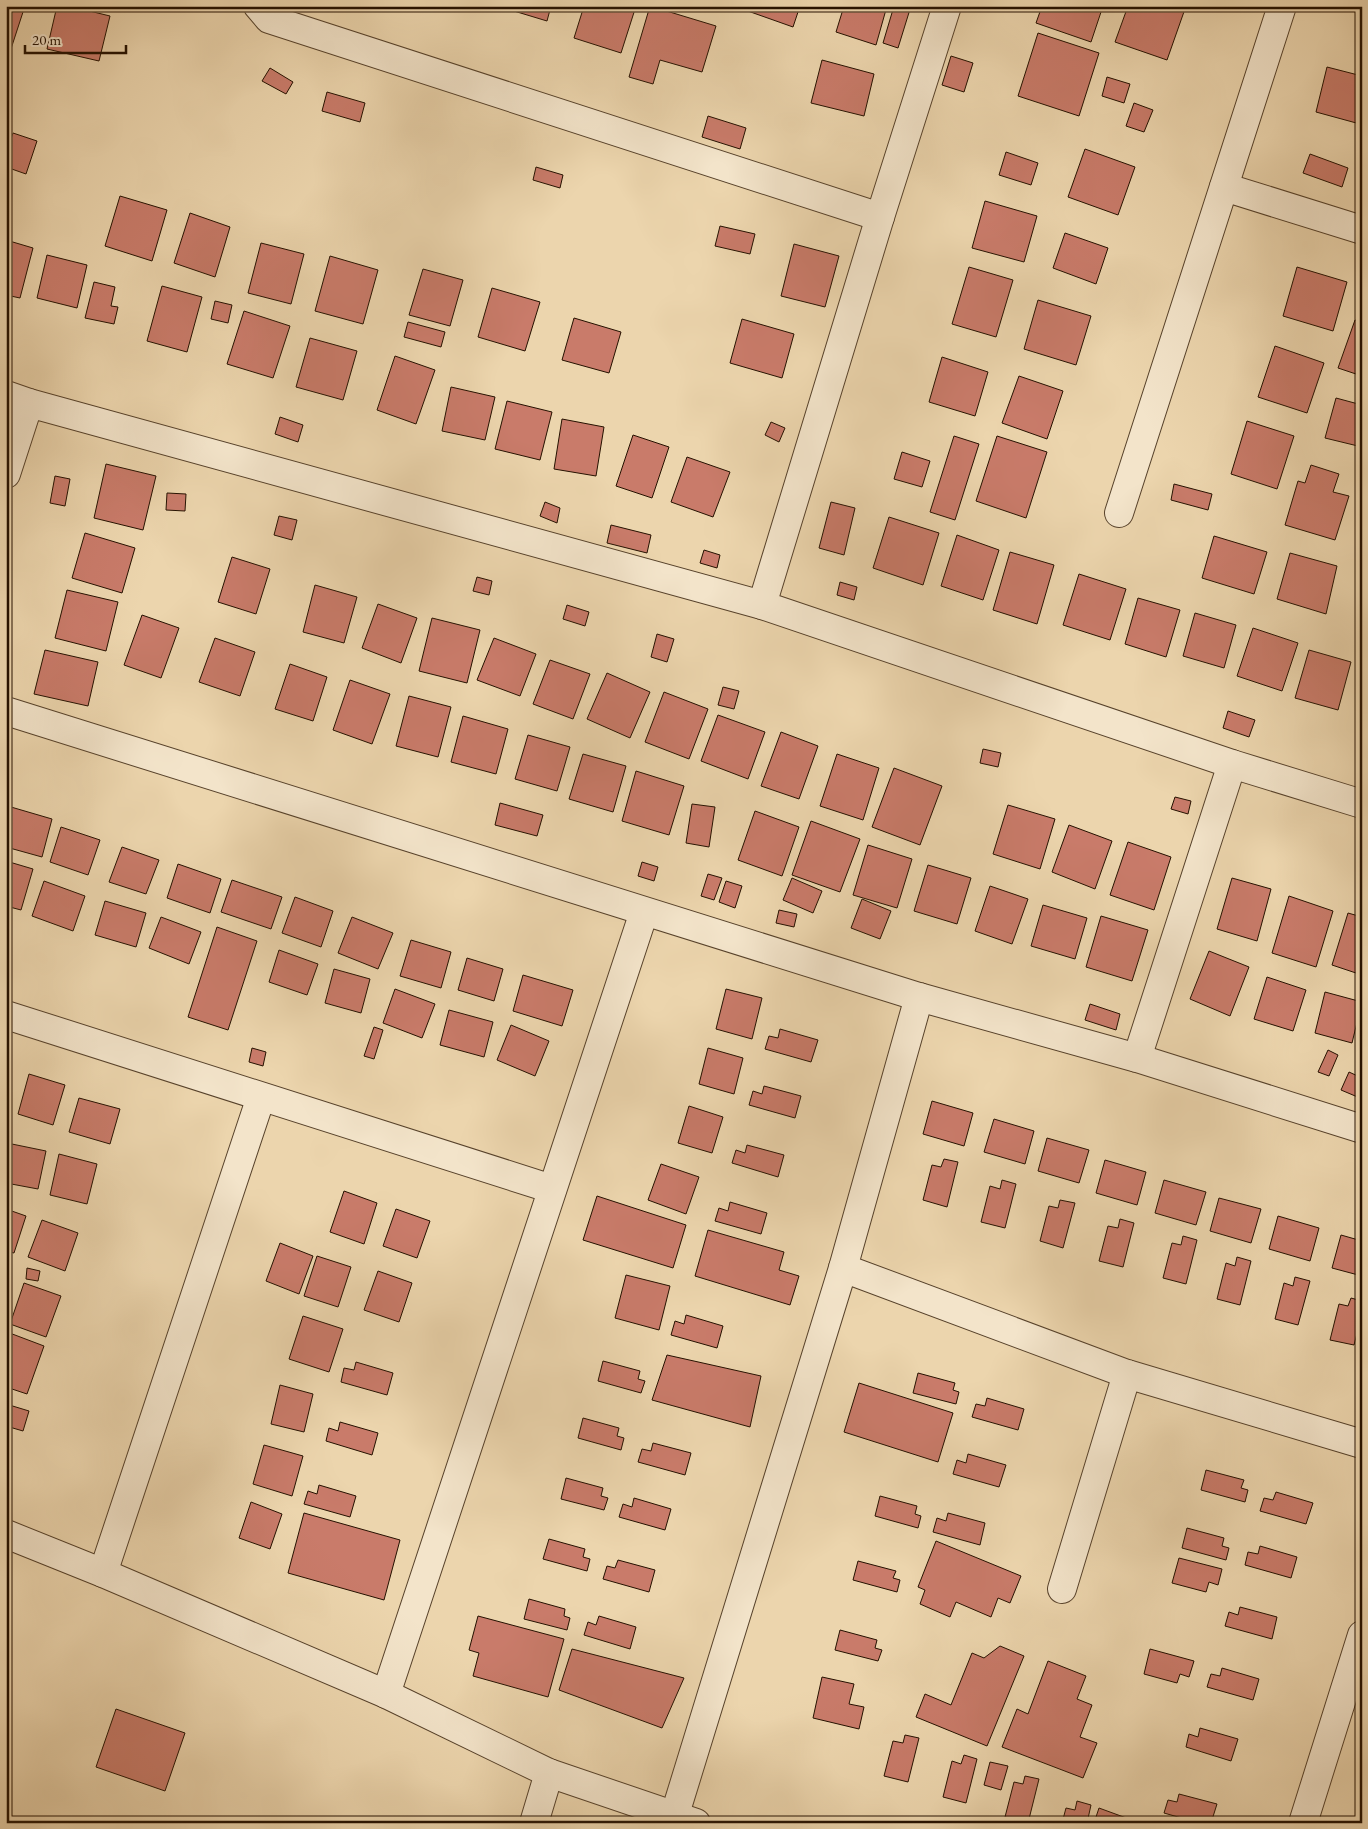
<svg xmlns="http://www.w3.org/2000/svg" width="1368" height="1829" viewBox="0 0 1368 1829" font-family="'EB Garamond',serif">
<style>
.building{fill:#c97b6a;stroke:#251100}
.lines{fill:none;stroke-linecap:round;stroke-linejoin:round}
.street-casing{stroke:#57422b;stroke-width:30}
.street{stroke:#f3e4ca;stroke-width:28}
</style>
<rect width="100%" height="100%" fill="#ecd5ad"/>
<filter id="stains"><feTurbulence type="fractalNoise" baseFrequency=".004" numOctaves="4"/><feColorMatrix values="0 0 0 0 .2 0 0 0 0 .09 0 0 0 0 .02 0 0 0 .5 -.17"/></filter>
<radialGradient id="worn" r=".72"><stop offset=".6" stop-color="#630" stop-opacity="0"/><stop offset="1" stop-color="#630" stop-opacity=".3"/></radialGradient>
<g class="building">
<path d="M6,6L23,12L8,58H6Z"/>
<path d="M57,6H69L110,16L99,61L47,49Z"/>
<path d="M505,6H551L547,21L504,8Z"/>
<path d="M584,6H636L621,53L574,38Z"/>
<path d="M650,6L716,26L702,72L660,60L653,84L629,77Z"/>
<path d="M746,6H800L793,27L745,10Z"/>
<path d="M844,6H887L876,45L836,32Z"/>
<path d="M894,6H911L898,48L883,43Z"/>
<path d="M1042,6H1103L1091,42L1036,23Z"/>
<path d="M1128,6H1186L1167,60L1115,42Z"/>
<path d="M1038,33L1099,53L1079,116L1018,96Z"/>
<path d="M951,56L973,63L964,92L942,85Z"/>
<path d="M822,60L874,74L864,116L811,103Z"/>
<path d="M1327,67L1362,76L1360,124L1316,112Z"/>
<path d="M270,68L293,82L286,94L262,81Z"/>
<path d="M1107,77L1130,84L1124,103L1102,96Z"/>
<path d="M327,92L365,103L360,122L322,111Z"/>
<path d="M1134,103L1153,110L1144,132L1126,126Z"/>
<path d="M708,116L746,128L740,149L702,137Z"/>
<path d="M13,133L37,141L26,174L6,167V152Z"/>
<path d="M1085,149L1135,167L1118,215L1068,197Z"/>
<path d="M1006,152L1038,163L1031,185L999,175Z"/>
<path d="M1310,154L1348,168L1342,187L1303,173Z"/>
<path d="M536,167L563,175L560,188L533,180Z"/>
<path d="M120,196L167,210L152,261L105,246Z"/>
<path d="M985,201L1037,216L1024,262L972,248Z"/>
<path d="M190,213L230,227L215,277L174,263Z"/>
<path d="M720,226L755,234L750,254L715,246Z"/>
<path d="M1065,233L1108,248L1096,284L1053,268Z"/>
<path d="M6,240L33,248L20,298L6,295Z"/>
<path d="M261,243L304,254L291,304L248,293Z"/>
<path d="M794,244L839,256L825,307L781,296Z"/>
<path d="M47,255L87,265L77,308L37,298Z"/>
<path d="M330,256L378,270L363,324L315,311Z"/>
<path d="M969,267L1013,280L996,337L952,324Z"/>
<path d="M1297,267L1347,282L1333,331L1283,316Z"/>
<path d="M423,269L463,280L450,326L409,315Z"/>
<path d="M94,282L115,287L111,306L118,307L114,324L85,318Z"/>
<path d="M162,286L202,297L187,352L147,341Z"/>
<path d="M492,288L540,302L525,351L478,337Z"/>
<path d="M1038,300L1091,316L1076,365L1024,349Z"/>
<path d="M215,301L232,305L228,323L211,319Z"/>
<path d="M244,311L290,326L273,378L227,364Z"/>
<path d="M574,318L621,332L609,373L562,360Z"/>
<path d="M742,319L794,334L782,378L730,363Z"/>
<path d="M1355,320L1362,322V376L1338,368Z"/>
<path d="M408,322L445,332L441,347L404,337Z"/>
<path d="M310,338L357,351L343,400L296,387Z"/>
<path d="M1275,346L1324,363L1307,413L1258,397Z"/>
<path d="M395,356L435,370L416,424L377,410Z"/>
<path d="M942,357L988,372L975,416L929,402Z"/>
<path d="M1019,376L1063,391L1047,439L1002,423Z"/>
<path d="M451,387L495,397L485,440L442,431Z"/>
<path d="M1336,398L1362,405V447L1325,438Z"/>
<path d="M507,401L552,412L540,460L495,449Z"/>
<path d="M280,417L303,425L298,442L275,434Z"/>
<path d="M562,419L604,427L596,476L554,469Z"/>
<path d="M1247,421L1294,436L1277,489L1231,474Z"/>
<path d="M771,422L785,428L779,442L765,435Z"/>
<path d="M633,435L669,447L652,498L616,486Z"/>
<path d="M954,436L979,444L955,520L930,512Z"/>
<path d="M997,436L1047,452L1026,518L976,501Z"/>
<path d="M902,452L930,461L922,487L894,479Z"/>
<path d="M687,457L730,472L713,517L671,502Z"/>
<path d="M106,464L156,476L143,530L94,518Z"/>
<path d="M1311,465L1339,474L1333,492L1349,496L1335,540L1285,525L1298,481L1305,483Z"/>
<path d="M55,476L70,479L65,506L50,503Z"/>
<path d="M1174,484L1212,494L1208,510L1171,500Z"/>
<path d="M167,493L186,494L185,511L166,510Z"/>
<path d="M545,502L560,508L557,523L540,516Z"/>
<path d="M831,502L855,508L844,555L819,548Z"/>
<path d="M279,516L297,520L292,540L274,535Z"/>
<path d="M889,517L939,533L923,585L873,568Z"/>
<path d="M611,525L651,535L647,553L607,543Z"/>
<path d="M85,533L135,548L122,593L72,578Z"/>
<path d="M957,535L999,550L983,600L941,586Z"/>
<path d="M1214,536L1267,552L1254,594L1202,578Z"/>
<path d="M704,550L720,555L717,568L700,563Z"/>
<path d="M1010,552L1054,565L1037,624L993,610Z"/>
<path d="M1290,553L1337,566L1326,614L1277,599Z"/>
<path d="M232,557L270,569L256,614L218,602Z"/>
<path d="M1079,574L1126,589L1110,640L1063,625Z"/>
<path d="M477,577L492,581L489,595L473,591Z"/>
<path d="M840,582L857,587L854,600L837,595Z"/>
<path d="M315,585L357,597L344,643L303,632Z"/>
<path d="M67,590L118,602L106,651L55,638Z"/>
<path d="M1138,598L1180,610L1166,657L1125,644Z"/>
<path d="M378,604L417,618L401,663L362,648Z"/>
<path d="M567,605L589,612L585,626L563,619Z"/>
<path d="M1195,613L1236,625L1224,668L1183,656Z"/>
<path d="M142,615L179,628L161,678L124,665Z"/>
<path d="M432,618L480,630L467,683L419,671Z"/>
<path d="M1253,628L1298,643L1282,691L1237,676Z"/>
<path d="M657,634L674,639L667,662L651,657Z"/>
<path d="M215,638L255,652L240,696L199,682Z"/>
<path d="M494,638L536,654L520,696L477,680Z"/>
<path d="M45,650L98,662L88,706L34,694Z"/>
<path d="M1309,650L1351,662L1338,710L1295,698Z"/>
<path d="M550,660L590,674L573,719L533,704Z"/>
<path d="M290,664L327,677L313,721L275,709Z"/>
<path d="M607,673L650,692L630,738L587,719Z"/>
<path d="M350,680L390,694L372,744L333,730Z"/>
<path d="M723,687L739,691L734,709L718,705Z"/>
<path d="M664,692L708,709L689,759L645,742Z"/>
<path d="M409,696L451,707L438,757L396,746Z"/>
<path d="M1228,711L1255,720L1249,737L1223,728Z"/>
<path d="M718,715L765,732L748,779L701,761Z"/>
<path d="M463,716L508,729L496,774L451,762Z"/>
<path d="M781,732L818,746L799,799L761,786Z"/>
<path d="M528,735L570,747L557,791L515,779Z"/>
<path d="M983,749L1001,753L998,767L980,763Z"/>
<path d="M583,754L626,766L613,812L569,799Z"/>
<path d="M837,754L879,768L863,820L820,806Z"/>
<path d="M894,768L942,786L920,845L872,827Z"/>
<path d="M636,771L684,786L669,835L622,821Z"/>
<path d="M1175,797L1191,801L1188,814L1171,809Z"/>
<path d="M500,803L543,815L537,836L495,825Z"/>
<path d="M692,804L715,807L709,847L686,843Z"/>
<path d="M1008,805L1055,819L1040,869L993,854Z"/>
<path d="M11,807L52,819L42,857L6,847V824Z"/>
<path d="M755,811L799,827L782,876L738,860Z"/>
<path d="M811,821L860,839L840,892L792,875Z"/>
<path d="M1069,825L1112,841L1095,889L1052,872Z"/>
<path d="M61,827L100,840L88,875L50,862Z"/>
<path d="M1128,842L1171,857L1154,910L1110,895Z"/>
<path d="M868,845L912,859L897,908L853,895Z"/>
<path d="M122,847L159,860L146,894L109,882Z"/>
<path d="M6,861L33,869L21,910L6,906Z"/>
<path d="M642,862L658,867L654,881L638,876Z"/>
<path d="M178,864L221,879L210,913L167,898Z"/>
<path d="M928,865L971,878L957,924L914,911Z"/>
<path d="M708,874L722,878L714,900L701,896Z"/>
<path d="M792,878L822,891L813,913L783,900Z"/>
<path d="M1232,878L1271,889L1257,941L1217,929Z"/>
<path d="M232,880L282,897L271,929L221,912Z"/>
<path d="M44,881L85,896L73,931L32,916Z"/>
<path d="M726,881L742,886L735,908L719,902Z"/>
<path d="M990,886L1028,899L1012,944L975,931Z"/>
<path d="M1289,896L1333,911L1316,967L1272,953Z"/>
<path d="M295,897L333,911L321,947L282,933Z"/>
<path d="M862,899L891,911L880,939L851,928Z"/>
<path d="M105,901L146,913L136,947L95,935Z"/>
<path d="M1043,905L1087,918L1075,959L1031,946Z"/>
<path d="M779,910L797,914L794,927L776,923Z"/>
<path d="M1348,913L1362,917V975L1332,965Z"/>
<path d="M1101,916L1148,930L1132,981L1086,967Z"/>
<path d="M161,917L201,932L189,964L149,948Z"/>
<path d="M352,917L393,933L378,969L338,953Z"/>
<path d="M217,927L257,941L228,1030L188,1017Z"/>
<path d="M411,940L451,952L441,988L400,976Z"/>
<path d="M279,950L318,964L307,995L269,982Z"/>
<path d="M1209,951L1249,967L1230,1016L1190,999Z"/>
<path d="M467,958L503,969L494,1001L458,990Z"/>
<path d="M334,969L370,979L361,1013L325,1003Z"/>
<path d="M523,975L573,990L562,1026L513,1011Z"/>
<path d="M1267,977L1306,990L1293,1031L1254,1019Z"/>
<path d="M395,989L435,1004L422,1038L383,1023Z"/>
<path d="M726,989L762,998L752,1039L716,1029Z"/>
<path d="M1325,992L1362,1002L1352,1043L1315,1033Z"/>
<path d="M1090,1004L1120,1014L1116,1030L1085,1020Z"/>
<path d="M449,1010L493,1022L484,1057L440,1045Z"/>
<path d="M511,1025L549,1041L535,1076L497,1060Z"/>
<path d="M374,1027L383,1030L374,1059L364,1056Z"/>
<path d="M780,1029L818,1040L811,1062L765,1049L769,1036L778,1038Z"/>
<path d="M252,1048L266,1052L263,1066L249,1062Z"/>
<path d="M708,1048L743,1058L734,1094L699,1084Z"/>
<path d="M1328,1050L1338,1055L1329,1076L1318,1072Z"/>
<path d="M1349,1072L1362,1078V1092L1360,1098L1341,1090Z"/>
<path d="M29,1074L65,1085L53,1125L18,1114Z"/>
<path d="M764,1086L801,1096L795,1118L749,1105L753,1091L762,1094Z"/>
<path d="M79,1098L120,1109L110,1144L69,1132Z"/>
<path d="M932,1101L973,1113L964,1146L923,1134Z"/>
<path d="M689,1106L723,1117L712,1153L678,1143Z"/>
<path d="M994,1119L1034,1131L1025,1164L984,1152Z"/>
<path d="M1047,1138L1089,1150L1079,1183L1038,1171Z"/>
<path d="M7,1143L46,1151L38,1189L6,1183Z"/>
<path d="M747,1145L784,1155L778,1177L732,1163L736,1150L745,1153Z"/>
<path d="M59,1154L97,1164L87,1204L50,1195Z"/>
<path d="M944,1159L958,1162L947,1207L923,1200L932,1165L941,1167Z"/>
<path d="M1105,1160L1146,1172L1137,1205L1096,1193Z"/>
<path d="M661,1164L699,1177L686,1214L648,1200Z"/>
<path d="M1002,1180L1016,1184L1005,1228L981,1222L990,1186L1000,1189Z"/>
<path d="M1164,1180L1206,1192L1196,1225L1155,1213Z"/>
<path d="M344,1191L377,1203L364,1244L330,1232Z"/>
<path d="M597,1196L686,1225L673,1268L583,1240Z"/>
<path d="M1219,1198L1261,1209L1251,1243L1210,1231Z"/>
<path d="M1060,1200L1075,1203L1063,1248L1040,1241L1049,1206L1058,1208Z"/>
<path d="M730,1202L767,1213L761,1234L715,1221L719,1208L728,1211Z"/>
<path d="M6,1209L26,1216L14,1253L6,1251Z"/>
<path d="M396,1209L430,1221L417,1258L383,1246Z"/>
<path d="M1278,1216L1319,1228L1310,1261L1269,1249Z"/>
<path d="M1120,1219L1134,1223L1123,1267L1099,1261L1108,1226L1118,1228Z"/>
<path d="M42,1220L78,1233L65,1271L28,1257Z"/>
<path d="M708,1230L784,1252L779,1270L799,1276L790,1305L695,1276Z"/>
<path d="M1341,1235L1362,1241V1276L1332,1268Z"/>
<path d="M1183,1236L1197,1240L1186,1284L1163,1278L1172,1243L1181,1245Z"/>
<path d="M280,1243L313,1256L299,1294L266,1281Z"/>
<path d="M317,1256L351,1267L338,1307L304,1296Z"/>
<path d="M1237,1257L1251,1261L1240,1305L1217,1299L1226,1263L1235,1266Z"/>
<path d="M27,1268L40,1271L38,1281L26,1279Z"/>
<path d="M378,1271L412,1283L399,1322L364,1310Z"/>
<path d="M626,1275L670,1286L659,1330L615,1318Z"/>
<path d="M1295,1277L1310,1281L1298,1325L1275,1319L1284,1283L1293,1286Z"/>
<path d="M24,1283L61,1296L46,1337L10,1324Z"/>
<path d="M1351,1298L1362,1301V1314L1354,1345L1330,1340L1339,1304L1348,1306Z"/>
<path d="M686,1315L723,1326L717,1348L671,1335L675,1321L684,1324Z"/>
<path d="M303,1316L343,1329L329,1372L289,1359Z"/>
<path d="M7,1332L44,1346L27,1394L6,1387Z"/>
<path d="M667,1355L761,1376L750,1427L652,1400Z"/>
<path d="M603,1361L640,1371L638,1379L645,1381L641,1393L598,1381Z"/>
<path d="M356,1362L393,1373L387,1395L341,1382L344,1368L354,1370Z"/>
<path d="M918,1373L955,1383L953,1390L959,1392L956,1404L913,1393Z"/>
<path d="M859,1383L953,1413L938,1462L844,1432Z"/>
<path d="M280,1385L313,1394L304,1432L271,1424Z"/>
<path d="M987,1398L1024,1409L1018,1430L972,1417L976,1404L985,1406Z"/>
<path d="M6,1404L29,1411L23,1431L6,1426Z"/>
<path d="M583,1418L619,1428L617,1436L624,1438L621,1450L578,1438Z"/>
<path d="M340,1422L378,1433L372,1455L326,1441L329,1428L338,1431Z"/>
<path d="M653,1443L691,1453L685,1475L638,1462L642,1449L651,1451Z"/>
<path d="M264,1445L303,1456L292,1496L253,1484Z"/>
<path d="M968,1454L1006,1465L999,1487L953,1474L957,1460L966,1463Z"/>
<path d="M1206,1470L1244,1480L1241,1488L1248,1490L1245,1502L1201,1490Z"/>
<path d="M566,1478L603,1488L601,1496L608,1498L604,1510L561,1499Z"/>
<path d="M319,1485L356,1496L350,1517L304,1504L308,1491L317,1494Z"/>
<path d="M1276,1492L1313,1503L1306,1524L1260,1511L1264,1498L1273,1500Z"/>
<path d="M880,1496L917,1506L915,1514L921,1516L918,1528L875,1516Z"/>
<path d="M634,1498L671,1509L665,1530L619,1517L623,1504L632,1507Z"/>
<path d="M251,1502L282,1514L270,1549L239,1538Z"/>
<path d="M304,1513L400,1540L384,1600L288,1573Z"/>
<path d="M948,1513L985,1523L980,1545L933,1532L937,1518L946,1521Z"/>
<path d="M1187,1528L1224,1538L1222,1546L1229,1548L1226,1560L1182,1548Z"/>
<path d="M549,1539L585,1549L583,1557L590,1559L587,1571L543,1559Z"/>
<path d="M936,1541L1021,1576L1010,1603L998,1598L991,1617L956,1602L950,1617L920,1604L925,1590L918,1587Z"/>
<path d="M1260,1546L1297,1557L1291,1578L1245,1565L1248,1552L1258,1554Z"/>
<path d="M1179,1558L1222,1569L1218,1585L1209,1582L1206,1592L1172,1583Z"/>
<path d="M618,1560L655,1570L649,1592L603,1579L607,1566L615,1568Z"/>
<path d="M858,1561L896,1571L893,1578L900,1580L897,1592L853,1580Z"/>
<path d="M529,1599L565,1609L564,1616L570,1618L567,1630L524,1619Z"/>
<path d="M1240,1607L1277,1617L1272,1639L1225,1626L1229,1612L1238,1615Z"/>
<path d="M478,1616L564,1639L548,1697L473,1676L479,1653L469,1650Z"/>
<path d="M599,1616L636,1627L630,1649L584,1635L588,1622L596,1625Z"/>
<path d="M840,1630L877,1640L875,1648L882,1650L878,1661L835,1650Z"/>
<path d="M1000,1646L1024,1656L987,1746L916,1717L925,1694L951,1705L972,1653L984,1658Z"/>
<path d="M572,1649L684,1678L662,1728L559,1690Z"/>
<path d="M1150,1649L1194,1661L1189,1677L1180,1674L1177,1683L1144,1674Z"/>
<path d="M1048,1661L1086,1676L1077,1699L1092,1705L1080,1737L1097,1743L1083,1778L1002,1747L1017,1709L1028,1714Z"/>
<path d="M1222,1668L1259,1679L1253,1700L1207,1687L1211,1674L1220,1676Z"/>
<path d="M822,1677L854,1684L849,1704L864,1707L859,1729L813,1718Z"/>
<path d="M116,1709L185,1733L165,1791L96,1767Z"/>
<path d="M1200,1728L1238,1739L1231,1761L1186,1747L1189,1734L1198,1737Z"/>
<path d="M905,1735L919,1738L908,1782L884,1776L893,1741L903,1743Z"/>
<path d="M964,1755L977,1759L966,1803L943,1797L952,1761L961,1764Z"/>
<path d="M990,1762L1008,1766L1001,1790L984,1785Z"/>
<path d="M1025,1776L1039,1779L1028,1823L1005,1817L1014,1782L1023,1784Z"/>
<path d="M1179,1794L1217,1804L1211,1823H1199L1164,1813L1168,1800L1177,1802Z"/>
<path d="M1077,1801L1091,1805L1087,1823H1062L1066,1808L1075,1810Z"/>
<path d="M1099,1808L1140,1823H1094Z"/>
</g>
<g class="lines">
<defs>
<g id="street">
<path d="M258,6L269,19L880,217"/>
<path d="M947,6L880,217L762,605L1232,764L1362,804"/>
<path d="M1224,187L1362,230"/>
<path d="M6,395L29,403"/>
<path d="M6,474L29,403L762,605"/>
<path d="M1119,513L1282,6"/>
<path d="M6,711L919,997L1137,1058L1362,1129"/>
<path d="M6,1015L552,1189"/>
<path d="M1137,1058L1232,764"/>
<path d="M843,1268L1127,1374L1362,1444"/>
<path d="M6,1534L103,1573L386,1694L549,1773L696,1823"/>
<path d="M103,1573L261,1097"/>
<path d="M1062,1589L1127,1374"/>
<path d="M386,1694L644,912"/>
<path d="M675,1814L843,1268L919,997"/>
<path d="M534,1823L549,1773"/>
<path d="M1303,1823L1362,1635"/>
</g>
</defs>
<use href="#street" class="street-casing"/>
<use href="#street" class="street"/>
</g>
<rect width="1368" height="1829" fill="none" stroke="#ecd5ad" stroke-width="25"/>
<rect x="8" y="8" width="1353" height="1814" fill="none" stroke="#251100" stroke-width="2.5"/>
<rect x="12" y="12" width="1343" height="1804" fill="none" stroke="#251100"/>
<path d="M25 45v8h101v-8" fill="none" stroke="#251100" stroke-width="2.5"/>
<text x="32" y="45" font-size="15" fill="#251100" stroke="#f3e4ca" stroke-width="4" paint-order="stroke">20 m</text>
<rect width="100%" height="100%" filter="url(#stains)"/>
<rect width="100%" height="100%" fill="url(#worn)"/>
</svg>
